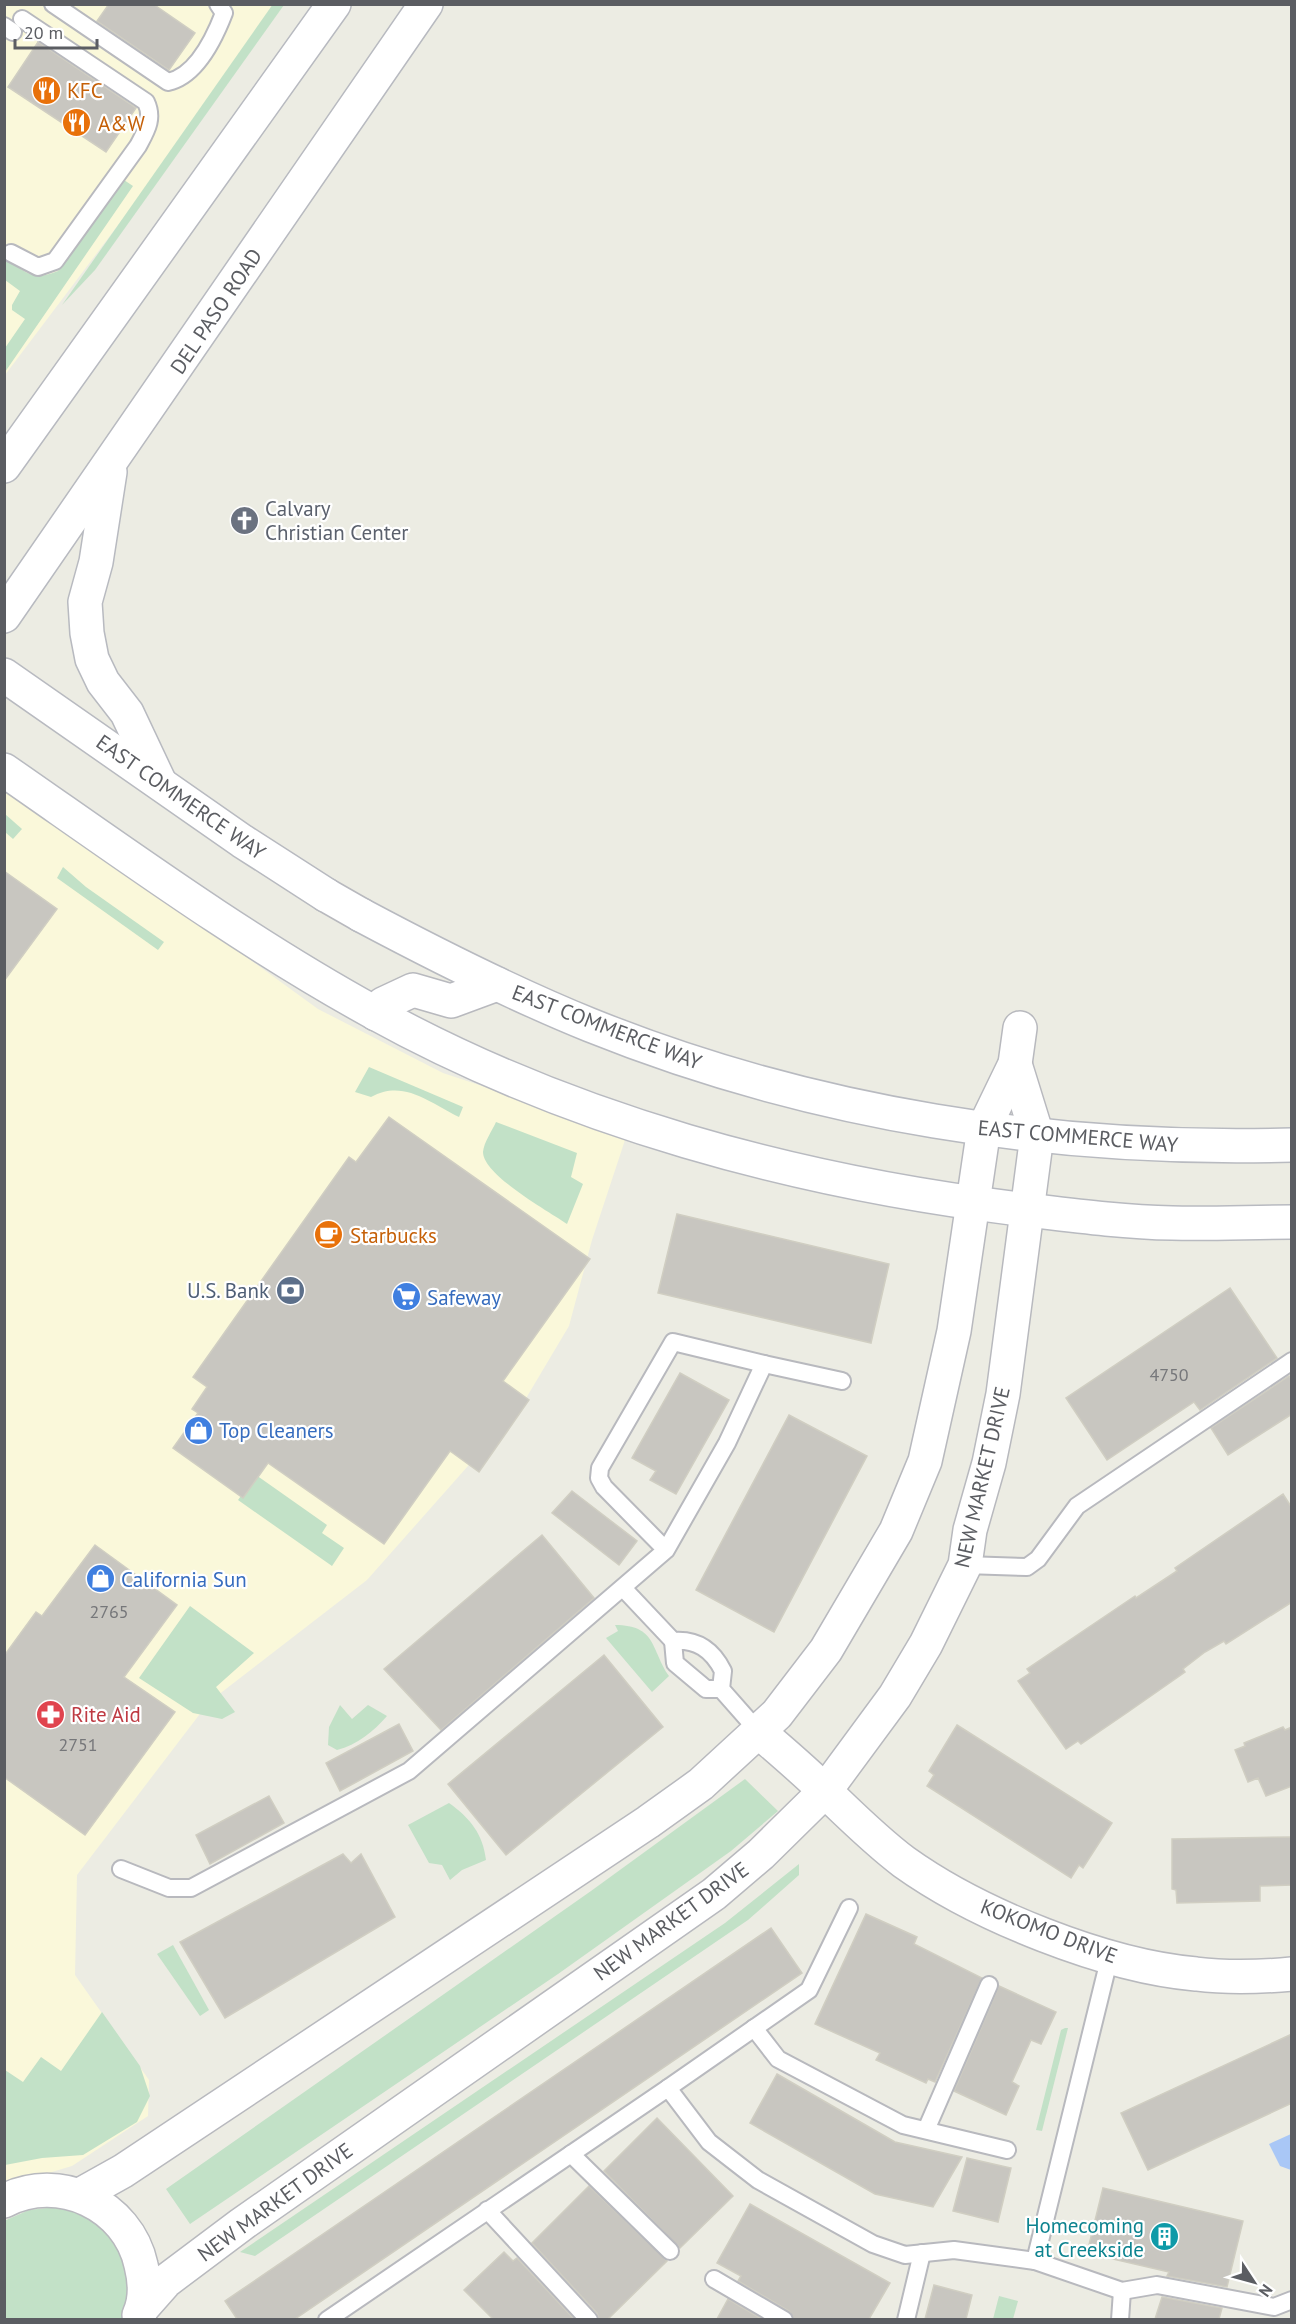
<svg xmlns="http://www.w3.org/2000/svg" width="1296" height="2324" viewBox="0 0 1296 2324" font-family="'PT Sans',sans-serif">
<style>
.commercial{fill:#faf8da}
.green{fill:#c2e1c7}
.water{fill:#a9c7f6}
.building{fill:#c8c6c0;stroke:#d0cec2;stroke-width:1.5}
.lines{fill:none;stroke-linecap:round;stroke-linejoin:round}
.service-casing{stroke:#b8b9be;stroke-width:20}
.tertiary-casing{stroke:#b8b9be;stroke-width:36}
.secondary-casing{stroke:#b8bac0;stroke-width:36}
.service{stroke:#fff;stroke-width:16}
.tertiary{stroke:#fff;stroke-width:33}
.secondary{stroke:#fff;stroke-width:33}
.labels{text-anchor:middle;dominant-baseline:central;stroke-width:4.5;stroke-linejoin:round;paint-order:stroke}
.number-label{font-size:18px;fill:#76777a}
.food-label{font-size:21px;fill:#c56008;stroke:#fff;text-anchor:start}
.street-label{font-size:21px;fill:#5b5d62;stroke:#fff}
.worship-label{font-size:21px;fill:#5b616d;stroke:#fff;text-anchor:start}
.service-label{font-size:21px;fill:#4e5e75;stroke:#fff;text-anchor:end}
.shop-label{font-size:21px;fill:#366cbe;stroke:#fff;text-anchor:start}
.health-label{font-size:21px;fill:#be3a42;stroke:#fff;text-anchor:start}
.culture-label{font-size:21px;fill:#0d838f;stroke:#fff;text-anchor:end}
</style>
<rect width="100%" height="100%" fill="#ecece3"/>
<g class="commercial">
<path d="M5,5H284L5,375Z"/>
<path d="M5,782L318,1009L443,1073L627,1134L592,1240L569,1326L522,1405L367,1580L209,1702L77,1875L75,1975L149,2080L148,2116L72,2166L5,2186Z"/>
</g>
<g class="green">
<path d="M273,4L284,5L95,270L62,305Z"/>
<path d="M124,180L133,186L5,372V348L25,319L12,310V305L20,291L5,280V258C26,272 32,282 58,271Z"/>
<path d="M5,814L22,829L13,839L5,832Z"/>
<path d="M63,867L86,887L164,942L158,950L57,878Z"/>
<path d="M369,1067L463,1107L459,1117C429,1102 403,1079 371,1097L355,1092Z"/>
<path d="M496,1122L577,1153L571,1177L583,1184L567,1224C548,1211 483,1175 483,1152C484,1142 492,1131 496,1122Z"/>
<path d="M256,1475L327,1525L322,1533L344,1548L332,1566L238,1500Z"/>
<path d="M190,1606L254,1653L216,1687L235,1712L222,1719L193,1713L139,1678Z"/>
<path d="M615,1625C657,1625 651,1650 669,1676L652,1692L606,1638L618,1631Z"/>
<path d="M340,1705L352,1719L368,1705L387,1716C374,1731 357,1745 337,1750L328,1745L329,1727Z"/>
<path d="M745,1779L778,1811L731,1851L558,1974L190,2224L166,2189L591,1891Z"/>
<path d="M449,1803C470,1818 483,1834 486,1860L462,1870L450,1880L442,1865L429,1863L408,1825Z"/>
<path d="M799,1864V1875L748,1920L255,2256L240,2252L725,1923Z"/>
<path d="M173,1945L209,2010L200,2016L157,1954Z"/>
<path d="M102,2012L140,2066L150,2096L137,2122L83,2155L42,2158L5,2165V2070L23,2082L41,2057L61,2071Z"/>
<path d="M1065,2028H1068L1042,2131L1036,2130L1061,2030Z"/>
<path d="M56,2207L84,2214L107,2230L123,2253L131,2280L124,2319H5L4,2221L29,2210Z"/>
<path d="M999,2296L1018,2301L1013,2319H993Z"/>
</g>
<path class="water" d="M1291,2134V2170L1280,2166L1269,2144Z"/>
<g class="building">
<path d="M109,4H153L195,33L169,70L97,21Z"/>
<path d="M38,42L136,108L106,152L8,87Z"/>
<path d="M4,871L57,909L4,981Z"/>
<path d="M389,1117L590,1259L503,1381L529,1400L479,1472L450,1451L384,1544L268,1463L243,1498L173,1448L198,1413L192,1409L207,1387L193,1377L349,1157L356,1162Z"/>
<path d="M677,1214L889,1264L871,1343L658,1293Z"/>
<path d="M1230,1288L1277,1358L1200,1410L1194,1402L1107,1460L1066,1398Z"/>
<path d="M680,1373L729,1400L676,1494L650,1480L656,1471L632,1458Z"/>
<path d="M1289,1376L1292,1380V1414L1228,1455L1211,1428Z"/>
<path d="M789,1415L867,1456L774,1632L696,1590Z"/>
<path d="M572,1491L637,1541L619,1565L552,1513Z"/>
<path d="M1283,1494L1292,1508V1602L1226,1644L1224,1641L1205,1652L1183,1669L1185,1672L1128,1712L1081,1744L1078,1741L1066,1749L1018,1681L1030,1673L1027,1669L1135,1596L1136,1598L1177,1571L1175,1568Z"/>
<path d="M542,1535L594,1598L441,1730L384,1669Z"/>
<path d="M95,1545L177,1605L124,1677L175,1712L85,1835L4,1777V1656L36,1612L42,1616Z"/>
<path d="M604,1655L663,1727L506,1855L448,1784Z"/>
<path d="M399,1724L413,1751L340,1791L326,1763Z"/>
<path d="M957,1725L1112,1823L1083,1868L1079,1865L1071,1878L927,1786L934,1775L929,1771Z"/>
<path d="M1283,1727L1285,1730L1292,1727V1786L1266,1796L1258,1778L1248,1782L1235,1750L1245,1746L1244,1743Z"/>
<path d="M269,1796L284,1823L210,1864L196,1835Z"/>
<path d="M1292,1837V1885L1260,1886V1901L1177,1903L1176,1890L1172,1889V1839Z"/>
<path d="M343,1854L351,1863L361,1854L395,1917L225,2018L180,1942Z"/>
<path d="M866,1914L917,1937L914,1944L982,1978L935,2082L928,2079L926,2083L876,2060L880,2053L815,2024Z"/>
<path d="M771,1928L802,1973L295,2319H237L225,2301Z"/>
<path d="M999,1986L1056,2012L1041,2044L1031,2040L1012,2082L1019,2086L1006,2115L954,2091Z"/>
<path d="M1292,2034V2103L1148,2170L1121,2113Z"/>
<path d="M777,2074L895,2142L962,2157L933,2207L875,2194L750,2123Z"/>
<path d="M657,2118L733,2196L680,2248L604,2171Z"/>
<path d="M967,2158L1011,2168L998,2222L953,2211Z"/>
<path d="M589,2186L667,2261L608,2319H599L597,2313L532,2243Z"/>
<path d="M1103,2188L1243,2221L1227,2287L1167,2276L1169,2272L1087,2253Z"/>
<path d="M750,2204L890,2283L869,2319H794L789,2311L738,2281L741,2276L717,2263Z"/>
<path d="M504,2252L513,2261L517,2258L574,2319H493L464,2290Z"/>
<path d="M934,2285L972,2295L966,2319H925Z"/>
<path d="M1162,2297L1222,2308L1219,2319H1155Z"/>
<path d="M728,2299L762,2319H717Z"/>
</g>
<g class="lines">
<defs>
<g id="service">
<path d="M53,4L168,82C196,76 214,39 224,13L218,4"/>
<path d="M4,26L13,32"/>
<path d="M11,253L38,267L55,261L138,146C146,131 154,119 146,102L22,19"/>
<path d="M764,1364L842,1381"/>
<path d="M965,1565L1027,1567L1038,1559L1077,1506L1292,1361"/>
<path d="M623,1588L673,1641"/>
<path d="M721,1689H706L675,1663L673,1641C696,1639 712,1649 723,1671L721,1689L758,1731"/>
<path d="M121,1869L169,1888H191L409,1771L666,1550L727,1443L764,1364L673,1342L600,1468L599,1478L604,1487L666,1550"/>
<path d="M1110,1956L1035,2261L1122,2291L1157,2285L1274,2307L1292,2300"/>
<path d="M754,2028L778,2059L903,2125L1007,2150"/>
<path d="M668,2088L809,1990L849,1908"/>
<path d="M926,2130L989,1985"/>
<path d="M571,2154L670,2251"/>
<path d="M487,2210L589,2320"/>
<path d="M714,2279L784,2320"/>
<path d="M327,2320L668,2088L709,2142L758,2180L873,2244L905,2255L954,2250L1035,2261"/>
<path d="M906,2320L922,2253"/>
<path d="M1120,2320L1122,2291"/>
</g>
<g id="tertiary">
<path d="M326,895L361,915"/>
<path d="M376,1014L383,1004L413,990L451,1001L497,984"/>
<path d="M758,1731C781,1751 805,1771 826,1792C851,1816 876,1841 904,1862C978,1915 1105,1966 1196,1974C1228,1978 1260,1977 1292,1974"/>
<path d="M80,2195L123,2171L648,1822L701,1784L777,1714L826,1650L896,1531L925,1461L954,1331L984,1128L1015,1064L1020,1028"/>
<path d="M4,2201C59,2172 128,2205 141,2265C145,2281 146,2300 139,2315"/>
<path d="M143,2307L166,2281L242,2224L714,1894L761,1854L825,1791L895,1696L926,1644L965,1565L970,1530L989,1463L1003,1394L1037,1135L1015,1064"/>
</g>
<g id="secondary">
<path d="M4,466L334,4"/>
<path d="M110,472L96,562L85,602L87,633L92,659L103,682L127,713L160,783"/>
<path d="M4,616L426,4"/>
<path d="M4,675L242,841L326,895"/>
<path d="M4,770C125,854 244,941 373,1012C570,1121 797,1182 1019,1209C1070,1215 1121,1222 1172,1223C1212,1224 1252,1222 1292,1222"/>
<path d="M361,915C436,955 511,993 590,1025C811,1114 1054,1152 1292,1145"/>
</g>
</defs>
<use href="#service" class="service-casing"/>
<use href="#tertiary" class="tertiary-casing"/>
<use href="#secondary" class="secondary-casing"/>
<use href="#service" class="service"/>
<use href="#tertiary" class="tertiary"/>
<use href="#secondary" class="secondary"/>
</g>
<defs>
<symbol id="restaurant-disc" viewBox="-11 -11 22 22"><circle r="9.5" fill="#e8710a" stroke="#fff"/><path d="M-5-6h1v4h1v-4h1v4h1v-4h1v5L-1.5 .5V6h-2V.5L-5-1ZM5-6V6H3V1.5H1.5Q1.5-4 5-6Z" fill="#fff"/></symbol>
<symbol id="church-disc" viewBox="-11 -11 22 22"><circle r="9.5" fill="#6b7280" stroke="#fff"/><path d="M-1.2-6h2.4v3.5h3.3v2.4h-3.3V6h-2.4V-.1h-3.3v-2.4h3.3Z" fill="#fff"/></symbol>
<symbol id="cafe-disc" viewBox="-11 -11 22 22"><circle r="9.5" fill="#e8710a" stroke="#fff"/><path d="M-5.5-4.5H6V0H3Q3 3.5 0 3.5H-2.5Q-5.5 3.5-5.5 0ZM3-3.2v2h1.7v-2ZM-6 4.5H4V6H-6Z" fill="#fff"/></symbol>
<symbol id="bank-disc" viewBox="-11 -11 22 22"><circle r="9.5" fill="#5c6f8a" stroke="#fff"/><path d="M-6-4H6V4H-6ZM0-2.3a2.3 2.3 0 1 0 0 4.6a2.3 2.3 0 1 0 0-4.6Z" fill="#fff"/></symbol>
<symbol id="supermarket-disc" viewBox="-11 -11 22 22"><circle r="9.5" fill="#3f7fe0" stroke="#fff"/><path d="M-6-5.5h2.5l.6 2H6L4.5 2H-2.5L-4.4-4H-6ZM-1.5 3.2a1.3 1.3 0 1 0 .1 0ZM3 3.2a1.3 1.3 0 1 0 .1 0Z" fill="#fff"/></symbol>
<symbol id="shop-disc" viewBox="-11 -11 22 22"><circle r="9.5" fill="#3f7fe0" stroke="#fff"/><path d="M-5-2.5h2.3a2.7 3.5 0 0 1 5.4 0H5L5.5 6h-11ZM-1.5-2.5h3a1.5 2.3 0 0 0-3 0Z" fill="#fff"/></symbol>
<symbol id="pharmacy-disc" viewBox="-11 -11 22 22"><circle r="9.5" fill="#e0444e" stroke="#fff"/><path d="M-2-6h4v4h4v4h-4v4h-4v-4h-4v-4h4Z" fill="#fff"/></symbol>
<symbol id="building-disc" viewBox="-11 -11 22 22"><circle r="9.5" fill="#0f9aa8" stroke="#fff"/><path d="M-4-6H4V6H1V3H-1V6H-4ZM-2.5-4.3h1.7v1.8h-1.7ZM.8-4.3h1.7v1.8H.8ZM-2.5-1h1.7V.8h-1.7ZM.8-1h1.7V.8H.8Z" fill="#fff"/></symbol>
</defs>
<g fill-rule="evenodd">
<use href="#restaurant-disc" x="30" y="74" width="33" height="33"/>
<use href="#restaurant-disc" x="60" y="106" width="33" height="33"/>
<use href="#church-disc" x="228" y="504" width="33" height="33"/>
<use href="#cafe-disc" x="312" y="1218" width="33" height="33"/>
<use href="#bank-disc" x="274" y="1274" width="33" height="33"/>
<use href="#supermarket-disc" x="390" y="1280" width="33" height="33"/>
<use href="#shop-disc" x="182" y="1414" width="33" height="33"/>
<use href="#shop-disc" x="84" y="1562" width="33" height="33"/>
<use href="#pharmacy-disc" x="34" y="1698" width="33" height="33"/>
<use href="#building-disc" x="1148" y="2220" width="33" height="33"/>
</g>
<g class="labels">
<g class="number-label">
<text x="1169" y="1374">4750</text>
<text x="109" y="1611">2765</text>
<text x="78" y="1744">2751</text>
</g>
<g class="food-label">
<text x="67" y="90">KFC</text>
<text x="98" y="123">A&amp;W</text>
<text x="350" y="1235">Starbucks</text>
</g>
<g class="street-label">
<text transform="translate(216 311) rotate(-56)">DEL PASO ROAD</text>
<text transform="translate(181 797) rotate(35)">EAST COMMERCE WAY</text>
<text transform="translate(607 1027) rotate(21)">EAST COMMERCE WAY</text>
<text transform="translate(1078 1136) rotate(5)">EAST COMMERCE WAY</text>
<text transform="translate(982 1477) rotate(-77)">NEW MARKET DRIVE</text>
<text transform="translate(671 1921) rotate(-36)">NEW MARKET DRIVE</text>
<text transform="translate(1049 1931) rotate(21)">KOKOMO DRIVE</text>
<text transform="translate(275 2202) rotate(-36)">NEW MARKET DRIVE</text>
</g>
<g class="worship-label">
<text x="265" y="508">Calvary<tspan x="265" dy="24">Christian Center</tspan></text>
</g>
<g class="service-label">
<text x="269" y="1290">U.S. Bank</text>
</g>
<g class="shop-label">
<text x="427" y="1297">Safeway</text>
<text x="219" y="1430">Top Cleaners</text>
<text x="121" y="1579">California Sun</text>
</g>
<g class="health-label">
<text x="71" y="1714">Rite Aid</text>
</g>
<g class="culture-label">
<text x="1144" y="2225">Homecoming<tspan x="1144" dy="24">at Creekside</tspan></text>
</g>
</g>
<rect width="1296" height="2324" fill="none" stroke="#5b5d62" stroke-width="12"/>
<g transform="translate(1254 2282) rotate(126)" stroke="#ffffff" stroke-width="4.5" paint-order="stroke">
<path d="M0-4.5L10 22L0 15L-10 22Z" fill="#5b5d62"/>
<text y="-9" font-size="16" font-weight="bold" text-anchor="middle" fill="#5b5d62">N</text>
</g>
<path d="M15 39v9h82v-9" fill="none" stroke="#5b5d62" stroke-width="3"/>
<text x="24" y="39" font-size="18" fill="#5b5d62" stroke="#ffffff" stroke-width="4.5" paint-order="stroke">20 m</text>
</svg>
